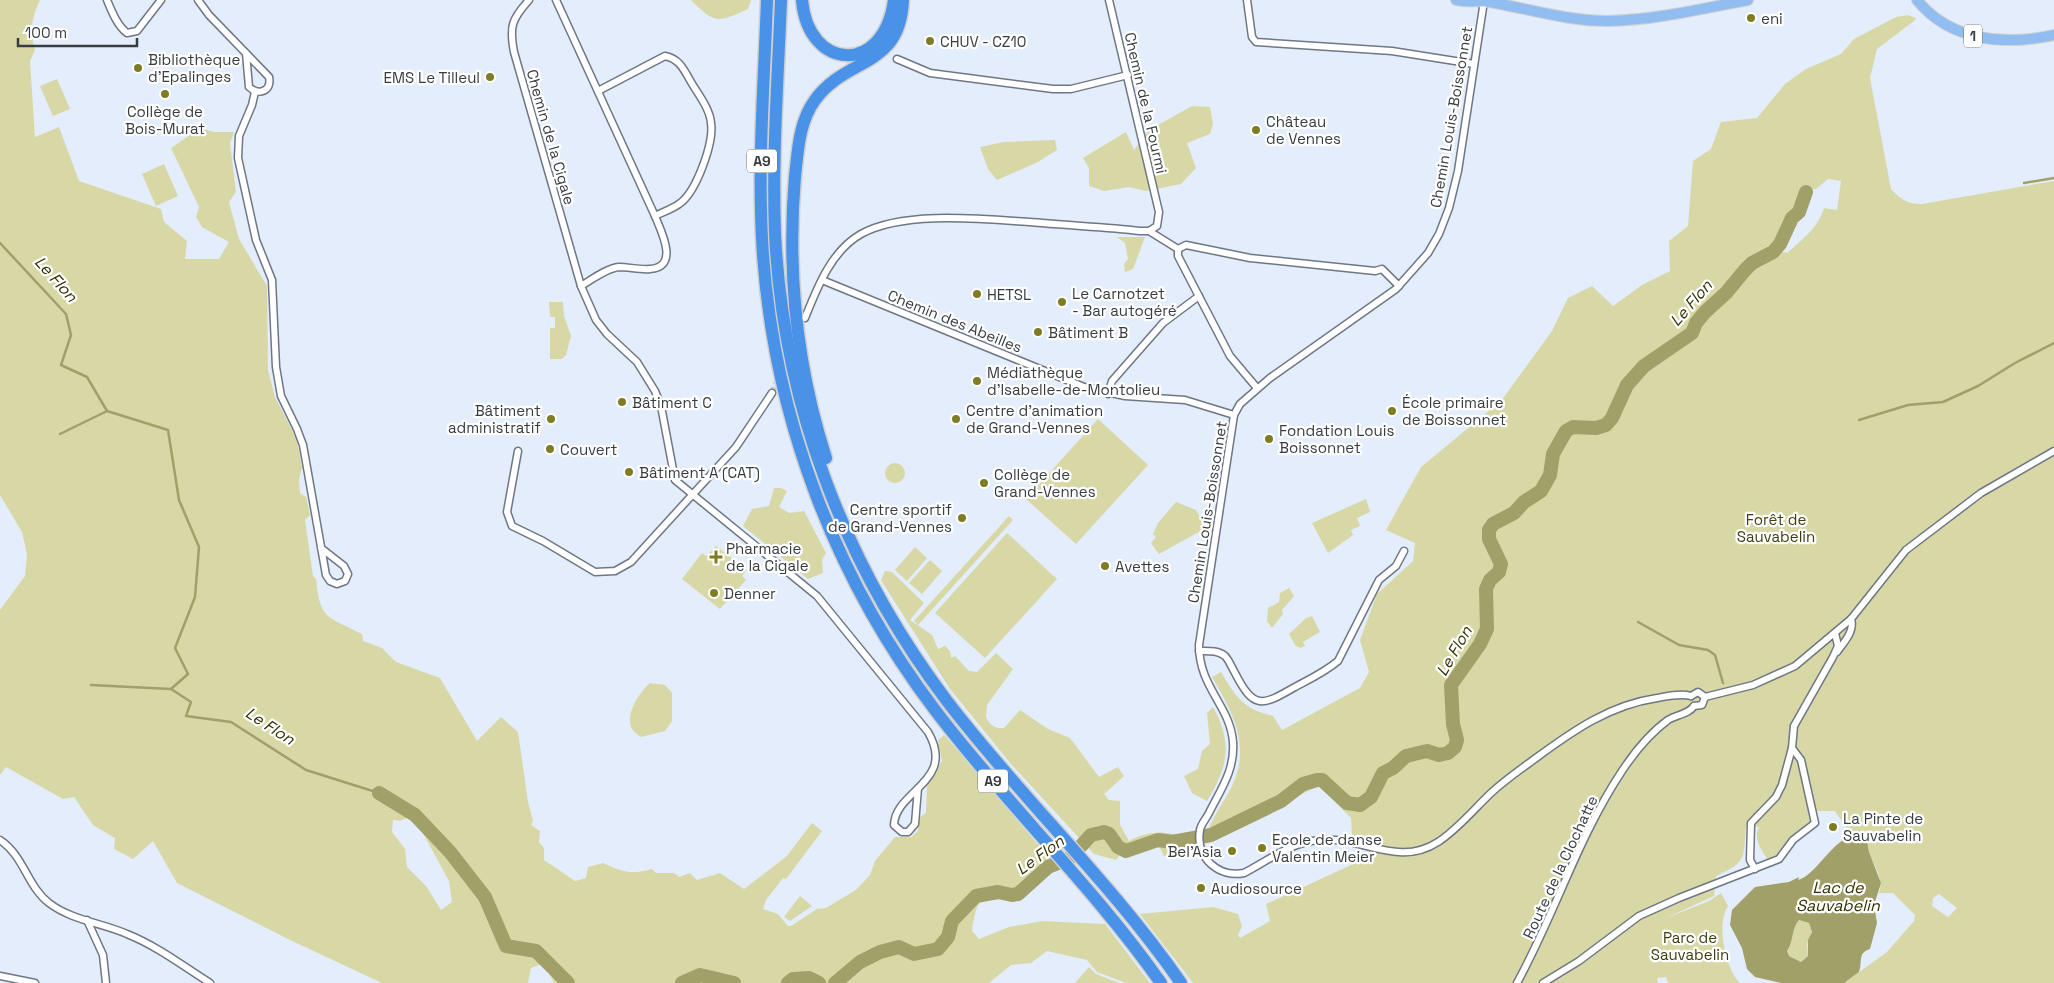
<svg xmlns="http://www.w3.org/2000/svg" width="2054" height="983" viewBox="0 0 2054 983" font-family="'Space Grotesk',sans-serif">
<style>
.green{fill:#d8d8a7;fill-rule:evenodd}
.water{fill:#a0a068;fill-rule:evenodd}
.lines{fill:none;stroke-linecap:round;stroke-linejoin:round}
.stream{stroke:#a0a068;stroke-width:2.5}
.river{stroke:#a0a068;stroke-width:14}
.minor-tunnel{stroke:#c1cad6;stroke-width:6;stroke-dasharray:6 3;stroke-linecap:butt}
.minor-casing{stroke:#6e7783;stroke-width:9}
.primary-casing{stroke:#cfd0d1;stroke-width:12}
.motorway-casing{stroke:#cfd0d1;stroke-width:15}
.minor{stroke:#fff;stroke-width:6}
.primary{stroke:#92bdf1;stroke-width:10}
.motorway{stroke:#4a91e8;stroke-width:12}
.poi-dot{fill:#7f7d24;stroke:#fff;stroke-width:2}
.labels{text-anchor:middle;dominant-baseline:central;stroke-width:4.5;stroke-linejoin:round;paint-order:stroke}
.shield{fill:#fff;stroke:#73767a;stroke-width:1}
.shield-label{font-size:14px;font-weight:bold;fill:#373c41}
.poi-label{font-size:15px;fill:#373c41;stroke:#fff;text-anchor:start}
.street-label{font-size:15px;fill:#373c41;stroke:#fff}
.park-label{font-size:15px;fill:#3e3d10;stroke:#fff}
.water-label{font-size:16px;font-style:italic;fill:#323102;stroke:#fff}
</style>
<rect width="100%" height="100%" fill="#e3edfb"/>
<g class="green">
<path d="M0,0H40C32,17 29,32 35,50L30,61L35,137L59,127L79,181L161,209L164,222L187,241L185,259H219L229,242L202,227L196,217L199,207L171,148L200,128L214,132H234L230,143L236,192L229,202L239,239L267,286L268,370L275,397L297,440L302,468L299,480L300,493L306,497L310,515L305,520L313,576L316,579C320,621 328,616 362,634L363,641L382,648L396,662L440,678L477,741L501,717L518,732L528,802L533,821L531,825L540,831L539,842L544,848V860L575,881L586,878L588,867L603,863C623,872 631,875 652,869L656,873H674L679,877L690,873L697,880L720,873L744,889L787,856L812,823L822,831L786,879L783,878L766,900L763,909L778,914L788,926H791L817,909L826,908L856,890L870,875L875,861L895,837H911L918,831L920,817L926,813L927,786L942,761L938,740L944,735L1057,867C1050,873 1041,884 1032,887C996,901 979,877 972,931L979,939L1009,927L1042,921L1105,924L1150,983H1126L1097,972L1087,960L1047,951L1031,963L1011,965L989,983H554L544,963L531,968L528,983H382L290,940L177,883L153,841L133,859L114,849L115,838L93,825L74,797L63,799L6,767L0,775V610L25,576L27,554L22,532L0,495ZM413,815L449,881L452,902L441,910L426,886L407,867L405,849L392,832L393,820L400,821Z"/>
<path d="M691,0H751L748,9C717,23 715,24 691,0Z"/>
<path d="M1908,15L1916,18L1914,21L1877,49L1870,78L1891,189C1901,200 1908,204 1922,204L2054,181V983H1844L1887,952L1914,921L1915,915L1893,893H1879C1884,879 1875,867 1870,855C1867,846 1869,841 1863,833L1851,835L1835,811H1811L1810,823C1803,829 1796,833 1790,838C1782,847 1781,858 1767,859C1761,848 1753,840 1759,827L1746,826C1743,859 1748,861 1716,876L1714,896L1666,918L1709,901L1721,893L1728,906C1716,924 1725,968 1740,983H1668L1666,977L1657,978L1658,983H1193L1140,914L1213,907L1238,914L1242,926L1238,935L1240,938L1270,921L1266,904L1373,855L1352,835L1351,818L1319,786L1236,824L1217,836L1209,838L1206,836C1211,820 1221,806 1229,792C1253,748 1234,715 1212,677L1221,672C1236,697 1243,709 1273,716L1282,730L1360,688L1369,672L1360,640L1377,594L1413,561L1415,543L1386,530L1421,467L1501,401L1552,331L1568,298L1592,286L1613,306L1642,285L1670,271L1669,241L1688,226L1693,161L1711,149L1721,122L1757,118L1785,84L1806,69L1841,54L1854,39L1896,17ZM1828,179L1841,181L1837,210L1824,208C1818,228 1802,240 1787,253L1779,251C1774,236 1786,224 1793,212C1796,205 1799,197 1802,189H1816ZM1939,894L1957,908L1948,917L1932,906L1933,898Z"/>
<path d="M57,79L70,109L53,116L40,86Z"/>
<path d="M1192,106L1210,107L1213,124L1210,134L1187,143L1196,168L1181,184L1146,191L1129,187L1104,191L1089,186V168L1083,158L1126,132L1134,150L1149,130Z"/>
<path d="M1055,140L1057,150L1038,162L997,180L988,169L980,147L1004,142Z"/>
<path d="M164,164L178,196L156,206L142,174Z"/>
<path d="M1117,237H1145L1133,269L1125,272L1124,264L1128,259L1125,243Z"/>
<path d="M549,302H563L564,316L571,336L566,355L562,359H550V328H555V317H550Z"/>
<path d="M1098,419L1148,465L1076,544L1026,499Z"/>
<circle cx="895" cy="473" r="10"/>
<path d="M774,488H781L787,491L779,507L789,513L804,511L826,553L822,560L823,573L808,579L743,526L752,509L769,506Z"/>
<path d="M1366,499L1370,512L1357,518L1360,526L1351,530L1353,535L1328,553L1312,523Z"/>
<path d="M1176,502L1196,510L1206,528L1159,554L1151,543L1156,537L1153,534L1158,523Z"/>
<path d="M1009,516L1013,520L918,625L914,621Z"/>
<path d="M1007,533L1057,579L985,658L935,613Z"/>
<path d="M716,546L747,570L742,576L746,580L720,609L682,579L702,553L706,556Z"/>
<path d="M915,547L927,558L907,581L895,570Z"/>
<path d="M930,560L942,571L922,594L909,583Z"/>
<path d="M885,571L892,572L924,603L910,620L932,635L938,649L945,646L950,651L951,658L955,656L969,671L977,672L996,653L1013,669L987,705L986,717C989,725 996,729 1004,728L1020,710L1048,729L1070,738L1099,777L1118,767L1124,776L1104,794L1109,800L1120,801V825L1129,841C1145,832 1162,830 1179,836C1187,838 1183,841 1193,841L1194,846L1190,849H1183L1177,856H1164L1160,848L1152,846L1124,858L1120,855L1116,860L1094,854L1011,764L950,689L886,588L881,580Z"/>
<path d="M1289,588L1294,596L1282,610L1283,614L1272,628L1267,621L1268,608L1279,602L1280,593Z"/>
<path d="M1312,616L1320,632L1303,642L1305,646L1300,648L1295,645L1289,634L1306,618Z"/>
<path d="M650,683L665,685L672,693V721L665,731L641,737C638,735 634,732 632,729C624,714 640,692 650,683Z"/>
<path d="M1213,707C1233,743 1228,767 1207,801L1192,793L1184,776L1198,769L1202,751L1210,744L1207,713Z"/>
<path d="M800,896L812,906L790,921L784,917Z"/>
<path d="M1799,920L1809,923L1812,932L1807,944L1808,956L1801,962L1789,956L1787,951C1794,941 1791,929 1799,920Z"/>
<path d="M1089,967L1096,974L1119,983H1075Z"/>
</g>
<path class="water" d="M1859,833L1866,835L1869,852L1881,883L1874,905L1877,923L1870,949C1857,953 1863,962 1859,972L1844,983H1781L1755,977L1747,969L1742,948L1730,925L1732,910L1755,887L1789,882L1799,877L1798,880C1816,876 1833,837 1859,833ZM1799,920L1809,923L1812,932L1808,940V956L1801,962L1789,956L1787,951C1794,941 1791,929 1799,920Z"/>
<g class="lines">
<g class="stream">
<path d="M2024,183L2054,178"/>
<path d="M0,243L66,314L71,335L61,365L87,377L107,411L168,430L179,500L199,547L195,597L175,648L188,674L171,689L191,702L186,716L231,722L306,770L379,793"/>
<path d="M1859,420L1908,405L1943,402L1978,386L2015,363L2054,343"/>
<path d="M60,434L107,411"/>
<path d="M1638,622L1679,645L1708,650L1715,655L1723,683"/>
<path d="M91,685L171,689"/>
</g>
<g class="river">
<path d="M379,793L415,815L450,852L485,897L506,946L536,951L568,983"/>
<path d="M682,983L700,975L734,983"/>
<path d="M788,983L793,979L809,978L819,983"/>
<path d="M835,983L860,962L880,952L899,947L914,954L938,949L948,937L952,921L976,896L998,892L1012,895L1018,894L1048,867L1070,858L1091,835L1104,832L1109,834L1118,847L1126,851L1158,840L1172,842L1211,835L1281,801L1303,784L1317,780H1322L1347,803L1360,805L1371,797L1383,773L1393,768L1406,756L1427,751L1439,755L1448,753L1455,747L1457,740L1453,724L1451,685L1480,644L1487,629L1486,589L1490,580L1499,572L1501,564L1489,539V530L1493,524L1514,513L1524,502L1541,491L1550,475L1553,454L1566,431L1573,427L1596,428L1606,425L1612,418L1627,385L1644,366L1692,333L1696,323L1705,312L1726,293L1745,270L1752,263L1773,252L1780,244L1792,218L1799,212L1806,192"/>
</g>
<path class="minor-tunnel" d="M772,393L789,356"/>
<defs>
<g id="minor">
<path d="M107,0C112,12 117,25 127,33L137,31L161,0"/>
<path d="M198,0L209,15L269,77C272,91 259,96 249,87L246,53"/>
<path d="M529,0C512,19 509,26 514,52L581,286L596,320L607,334L637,362L655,391L661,406L675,480L817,596L928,732C957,782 895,790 894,825L902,832H908L915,824L918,788"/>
<path d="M556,0L655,216C661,231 680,267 650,269C640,270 629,267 619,267C607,268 591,280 581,286"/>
<path d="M1247,0L1252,37L1256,42L1392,51L1474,64"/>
<path d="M1484,1L1458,171L1449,208L1439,234L1428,253L1396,289L1270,378L1240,404L1234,415L1199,645C1199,688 1230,705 1233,742C1235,770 1221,789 1209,813C1206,819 1201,824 1200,830C1195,858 1219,878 1244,873C1269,860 1291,842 1320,840C1362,836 1398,868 1438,842C1458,829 1474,809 1491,793C1505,780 1521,769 1536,758C1574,730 1610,705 1657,698C1668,696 1681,693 1691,696"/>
<path d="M897,59L930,73L1053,89H1071L1128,75"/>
<path d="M598,91L665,56C680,59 684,70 691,82C698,94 710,109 711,123C714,143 696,193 679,204C672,209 663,212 655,216"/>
<path d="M255,92L252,105L239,136L238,158L256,240L272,280L276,367L281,396L297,429L303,445L326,575L330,581L337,584L345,581L348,574L344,566L321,548"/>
<path d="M1149,231L1178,249"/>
<path d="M1178,249L1186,245L1250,258L1375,271L1382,269L1399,286"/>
<path d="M1178,249V256L1230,356L1257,388"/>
<path d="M822,280L1084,387L1125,396L1185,400L1234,415"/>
<path d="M805,318C817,288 831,251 861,234C906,209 991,220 1042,223C1075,226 1108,227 1140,231H1149L1157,226L1159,212L1109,0"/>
<path d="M1108,394L1112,381L1163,323L1199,296"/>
<path d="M518,451L507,512L512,526L543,541L595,572L615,571L631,562L736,447L772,393"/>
<path d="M1199,651C1208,651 1218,650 1225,656C1229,660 1232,668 1235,673C1254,710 1262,706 1295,687C1310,679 1325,672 1338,661L1379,580L1396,566L1404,551"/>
<path d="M1837,652C1844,642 1855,631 1851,619"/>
<path d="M1691,696L1698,692L1705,697"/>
<path d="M1705,697L1753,685L1795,666L1851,619L1906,550L1981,493L2054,451"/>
<path d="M1694,706L1702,705L1705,697"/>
<path d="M0,840C24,856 27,886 49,903C71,920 102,923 127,934C157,946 183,966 210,983"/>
<path d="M1755,869L1750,860L1751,823L1776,797L1782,785L1792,748L1794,726L1833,657L1838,646L1835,633"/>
<path d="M87,920L103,955L106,983"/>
<path d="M0,976L35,983"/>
<path d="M1517,983C1555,914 1578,837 1622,771C1634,753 1650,733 1668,720C1676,715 1689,714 1694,706"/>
<path d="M1543,983L1579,961L1639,916L1679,898L1779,859L1793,840L1815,823L1801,760L1792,748"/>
</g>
<g id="primary">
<path d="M1456,0C1468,3 1479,0 1490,2C1529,9 1568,21 1608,21C1655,20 1701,9 1748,0"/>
<path d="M1917,0C1950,41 2005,46 2054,35"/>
</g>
<g id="motorway">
<path d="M767,0C764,85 757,170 763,255C775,420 835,578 935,710C1006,804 1093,886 1161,983"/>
<path d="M781,0C778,77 772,156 775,233C783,403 844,565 947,701C1021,798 1111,882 1181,983"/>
<path d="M802,0C808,71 884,76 894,0"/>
<path d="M826,458C797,368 787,271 795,176C798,150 799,122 815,100C847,56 900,69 903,0"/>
</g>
</defs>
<use href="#minor" class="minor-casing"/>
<use href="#primary" class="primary-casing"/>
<use href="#motorway" class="motorway-casing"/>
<use href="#minor" class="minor"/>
<use href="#primary" class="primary"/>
<use href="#motorway" class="motorway"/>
</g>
<g class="poi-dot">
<circle cx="1751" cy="18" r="5"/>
<circle cx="930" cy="41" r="5"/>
<circle cx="138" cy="68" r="5"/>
<circle cx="490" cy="77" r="5"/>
<circle cx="165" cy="94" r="5"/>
<circle cx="1256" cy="130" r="5"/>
<circle cx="977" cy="294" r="5"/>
<circle cx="1062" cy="302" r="5"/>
<circle cx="1038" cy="332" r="5"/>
<circle cx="977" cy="381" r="5"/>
<circle cx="622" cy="402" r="5"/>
<circle cx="1392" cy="411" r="5"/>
<circle cx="551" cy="419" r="5"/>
<circle cx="956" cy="419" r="5"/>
<circle cx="1269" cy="439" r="5"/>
<circle cx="550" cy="449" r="5"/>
<circle cx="629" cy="472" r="5"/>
<circle cx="984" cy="483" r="5"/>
<circle cx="962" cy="518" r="5"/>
<path d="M713.5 549.5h5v5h5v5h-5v5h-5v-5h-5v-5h5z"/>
<circle cx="1105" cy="566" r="5"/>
<circle cx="714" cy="593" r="5"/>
<circle cx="1833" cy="827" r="5"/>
<circle cx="1262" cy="848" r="5"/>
<circle cx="1232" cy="851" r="5"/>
<circle cx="1201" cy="888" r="5"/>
</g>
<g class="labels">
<g class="shield">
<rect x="1964" y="24.5" width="18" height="23" rx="4"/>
<rect x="747" y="149.5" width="30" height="23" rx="4"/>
<rect x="978" y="769.5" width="30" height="23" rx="4"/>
</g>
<g class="shield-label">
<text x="1973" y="36">1</text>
<text x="762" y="161">A9</text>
<text x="993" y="781">A9</text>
</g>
<g class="poi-label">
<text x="1761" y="18">eni</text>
<text x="940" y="41">CHUV - CZ10</text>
<text x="148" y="59">Bibliothèque<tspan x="148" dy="17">d'Epalinges</tspan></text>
<text x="480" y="77" text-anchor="end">EMS Le Tilleul</text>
<text x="165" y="111" text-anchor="middle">Collège de<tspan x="165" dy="17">Bois-Murat</tspan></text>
<text x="1266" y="121">Château<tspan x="1266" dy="17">de Vennes</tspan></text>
<text x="1072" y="293">Le Carnotzet<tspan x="1072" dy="17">- Bar autogéré</tspan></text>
<text x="987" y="294">HETSL</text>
<text x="1048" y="332">Bâtiment B</text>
<text x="987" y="372">Médiathèque<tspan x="987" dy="17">d'Isabelle-de-Montolieu</tspan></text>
<text x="632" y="402">Bâtiment C</text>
<text x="1402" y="402">École primaire<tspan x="1402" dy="17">de Boissonnet</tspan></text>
<text x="541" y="410" text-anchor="end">Bâtiment<tspan x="541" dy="17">administratif</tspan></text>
<text x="966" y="410">Centre d'animation<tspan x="966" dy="17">de Grand-Vennes</tspan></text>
<text x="1279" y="430">Fondation Louis<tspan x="1279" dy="17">Boissonnet</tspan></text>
<text x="560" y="449">Couvert</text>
<text x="639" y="472">Bâtiment A (CAT)</text>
<text x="994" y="474">Collège de<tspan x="994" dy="17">Grand-Vennes</tspan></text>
<text x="952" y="509" text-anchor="end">Centre sportif<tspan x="952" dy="17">de Grand-Vennes</tspan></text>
<text x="726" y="548">Pharmacie<tspan x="726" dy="17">de la Cigale</tspan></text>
<text x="1115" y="566">Avettes</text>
<text x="724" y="593">Denner</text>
<text x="1843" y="818">La Pinte de<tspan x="1843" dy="17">Sauvabelin</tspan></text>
<text x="1272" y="839">Ecole de danse<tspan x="1272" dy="17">Valentin Meier</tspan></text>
<text x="1222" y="851" text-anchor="end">Bel'Asia</text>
<text x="1211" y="888">Audiosource</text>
</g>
<g class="street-label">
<text transform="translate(1146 103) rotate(77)">Chemin de la Fourmi</text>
<text transform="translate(1451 117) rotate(-80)">Chemin Louis-Boissonnet</text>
<text transform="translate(551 137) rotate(74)">Chemin de la Cigale</text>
<text transform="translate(955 321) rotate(22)">Chemin des Abeilles</text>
<text transform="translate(1207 512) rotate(-81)">Chemin Louis-Boissonnet</text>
<text transform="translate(1560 867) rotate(-65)">Route de la Clochatte</text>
</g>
<g class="park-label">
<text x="1776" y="519">Forêt de<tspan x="1776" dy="17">Sauvabelin</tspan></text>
<text x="1690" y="937">Parc de<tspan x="1690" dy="17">Sauvabelin</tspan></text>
</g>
<g class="water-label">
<text transform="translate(56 279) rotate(48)">Le Flon</text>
<text transform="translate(1691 303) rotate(-49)">Le Flon</text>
<text transform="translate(1454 651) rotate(-60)">Le Flon</text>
<text transform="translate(270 726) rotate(33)">Le Flon</text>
<text transform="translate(1040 855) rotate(-36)">Le Flon</text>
<text x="1838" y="887">Lac de<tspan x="1838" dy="18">Sauvabelin</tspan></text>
</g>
</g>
<path d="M18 38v8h119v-8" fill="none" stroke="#373c41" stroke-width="2.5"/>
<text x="25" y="38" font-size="15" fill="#373c41" stroke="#ffffff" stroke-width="4" paint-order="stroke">100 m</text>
</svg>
